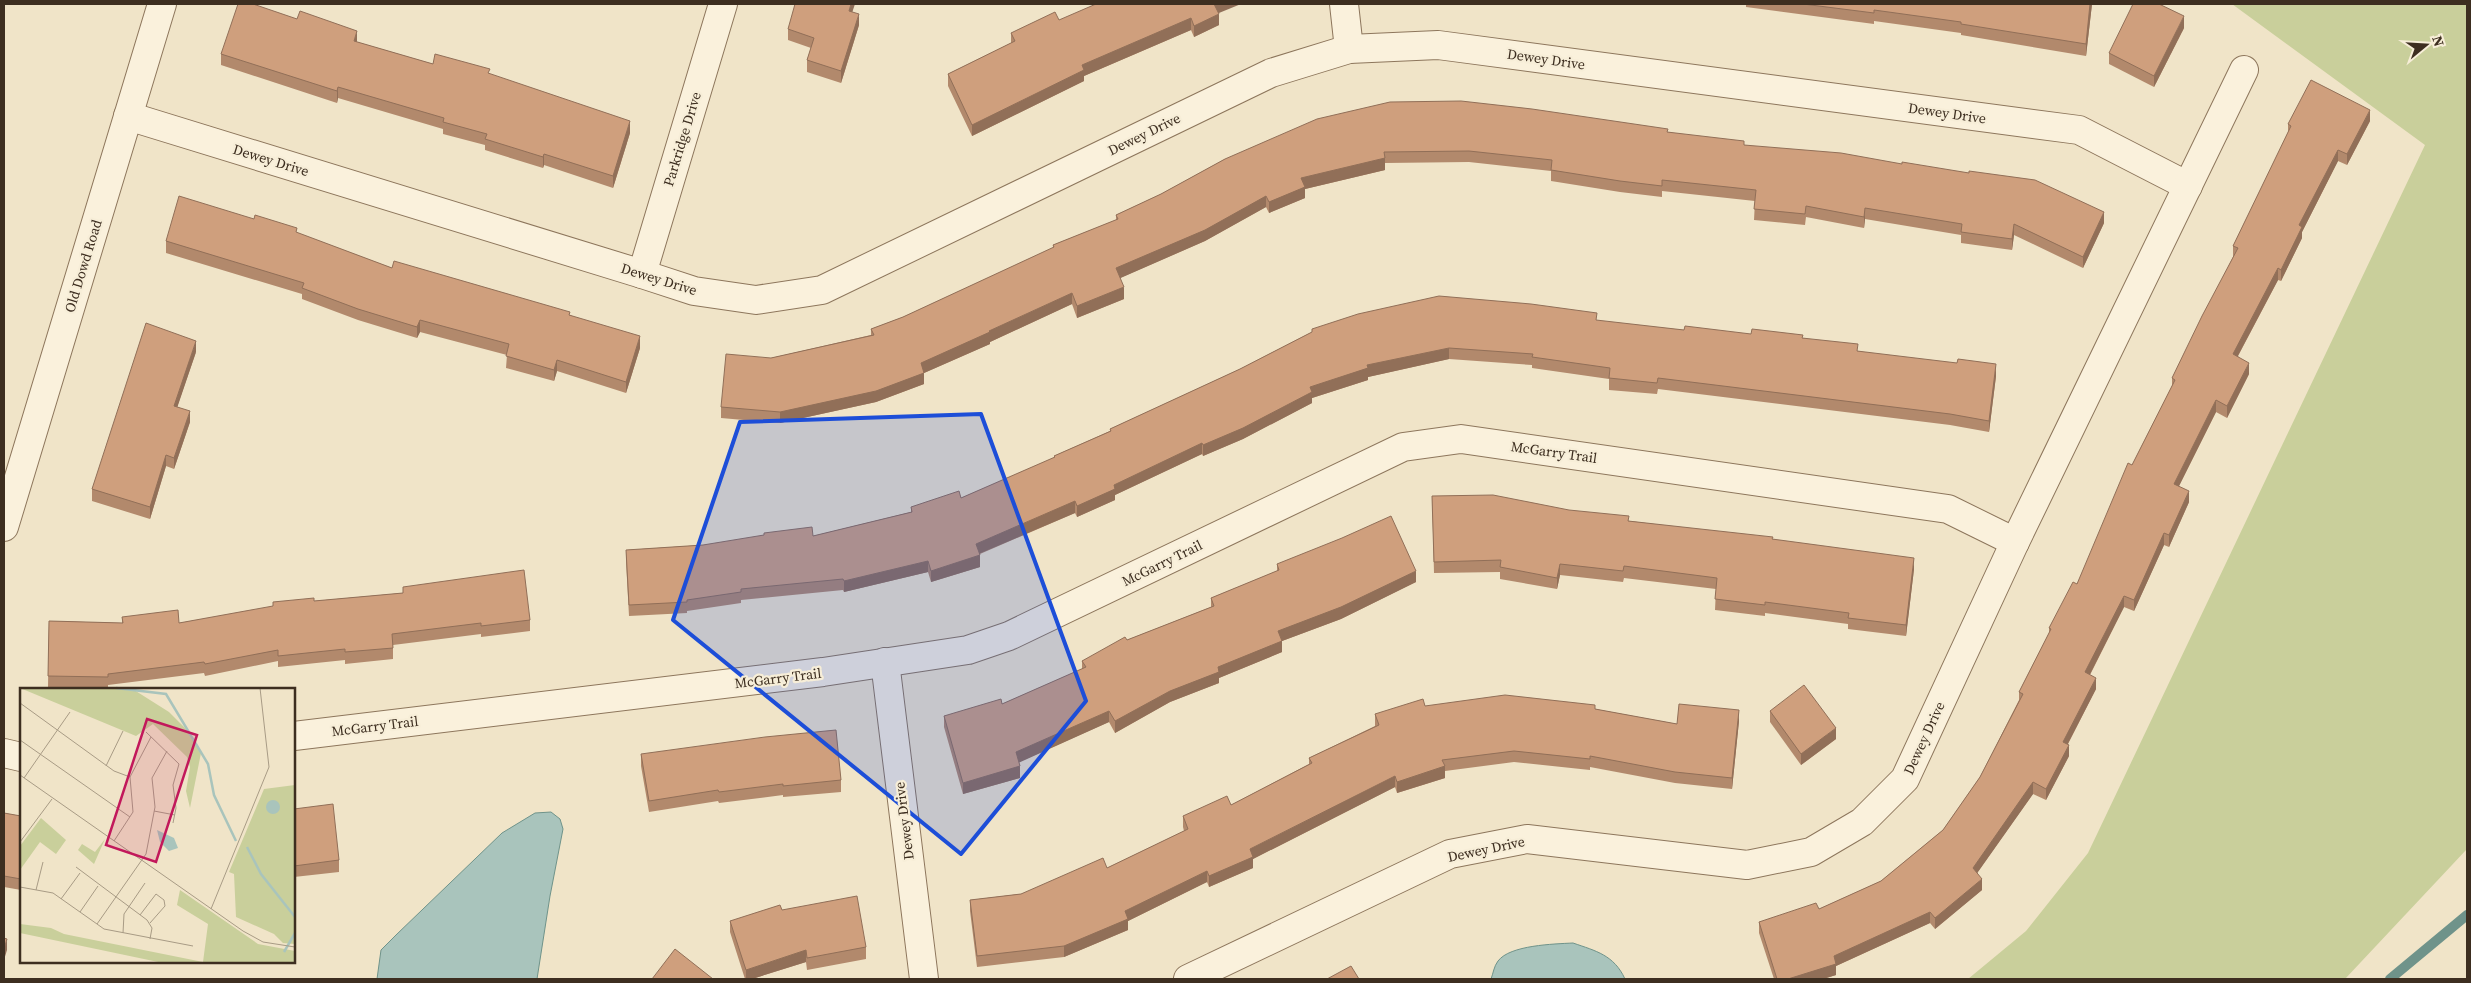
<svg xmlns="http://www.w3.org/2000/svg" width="2471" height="983" viewBox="0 0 2471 983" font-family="'Source Serif 4',serif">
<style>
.green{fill:#c9cf9b}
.water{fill:#a9c4bc;stroke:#6f938a}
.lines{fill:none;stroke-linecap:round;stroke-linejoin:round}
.stream{stroke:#6f938a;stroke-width:10}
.minor-casing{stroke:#8d765c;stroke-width:30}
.tertiary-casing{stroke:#8d765c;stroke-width:30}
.minor{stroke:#faf1dc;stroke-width:28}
.tertiary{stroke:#faf1dc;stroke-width:28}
.wall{fill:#b2896c}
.shaded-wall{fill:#916f58}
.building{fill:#cf9f7d;stroke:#916f58}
.marked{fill:#1d4ed8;fill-opacity:0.2;stroke:#1d4ed8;stroke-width:4;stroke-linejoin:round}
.labels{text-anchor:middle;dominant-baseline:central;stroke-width:4.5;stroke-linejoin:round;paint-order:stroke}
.street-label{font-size:14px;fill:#3d2e20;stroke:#f7eed8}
.inset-river{fill:none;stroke:#a9c4bc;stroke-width:2.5}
.inset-road{fill:none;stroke:#a89b85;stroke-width:1}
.view{fill:#c2185b;fill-opacity:0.15;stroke:#c2185b;stroke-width:2.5}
.inset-edge{fill:none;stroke:#3d2e20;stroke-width:2.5}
</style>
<rect width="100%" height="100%" fill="#f0e4c8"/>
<path class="green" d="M2232,4H2467V849L2345,979H1968L2026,931L2088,853L2425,145Z"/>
<g class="water">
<path d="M551,812L560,819L563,829L550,896L537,979H377L381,950L396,935L502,833L535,813Z"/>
<path d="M1573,943C1596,951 1614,955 1625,979H1491C1493,974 1494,966 1498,961C1510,945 1554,944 1573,943Z"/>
</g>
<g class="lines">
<path class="stream" d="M2390,979L2467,915"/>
<defs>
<g id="minor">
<path d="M1344,4L1349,49"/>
<path d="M128,116L642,274L694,291L756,300L822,290L1271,73L1349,49L1438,45L2079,130L2188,186"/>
<path d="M642,274L723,4"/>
<path d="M885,662L924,979"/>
<path d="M294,736L823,672L968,650L1009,636L1403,447L1461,439L1948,509L2015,542"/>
<path d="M4,753L21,757"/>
<path d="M1188,979L1450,854L1527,839L1747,865L1811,852L1862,822L1905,779L2015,542L2244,70"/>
</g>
<path id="tertiary" d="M4,527L162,4"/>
</defs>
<use href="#minor" class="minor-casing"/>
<use href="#tertiary" class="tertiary-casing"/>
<use href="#minor" class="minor"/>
<use href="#tertiary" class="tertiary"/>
</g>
<g class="wall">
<path d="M1746,4H2092L2086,56L1961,35V33L1874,21V24L1746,7Z"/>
<path d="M852,12L859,25L841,83L807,72V60L811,48L788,40V29Z"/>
<path d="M1218,13L1219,25L1194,37L1191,30L1084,76V81L972,136L948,86V74L1011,43V33L1059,20Z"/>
<path d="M297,19L357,42L433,64L490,74L630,133L613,188L544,165L543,168L485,150V145L443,134V129L338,98L337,103L221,65V54Z"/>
<path d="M2184,28L2154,87L2109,64V53Z"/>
<path d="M2370,121L2347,165L2338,161L2302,232V238L2281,281L2278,280L2238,356L2249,374L2227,418L2216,412L2179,486L2189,502L2169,547L2164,545L2134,611L2124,607L2090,675L2096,689L2068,744L2069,756L2046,800L2033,794L1977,873L1982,890L1935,929L1930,923L1836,966V975L1823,979H1774L1759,933V922L1819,909L1881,881L1943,830L1980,777L2019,700V692L2049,633V628L2077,584L2132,465L2172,386V378L2233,257V246L2288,133V124Z"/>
<path d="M1668,132L1744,145L2104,223L2083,268L2014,235L2012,250L1961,243V235L1865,219L1864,228L1806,217L1805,225L1754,220L1755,201L1662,191V197L1620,192L1551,181V171L1469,162L1385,163V170L1305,189V198L1269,213L1266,207L1205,241L1120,278L1124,299L1077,318L1072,304L990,342V344L924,373V384L876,402L780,423L721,418V407L771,358L871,335V329L903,317L1053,248V245L1116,220V215L1161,194L1225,159Z"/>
<path d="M297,233L392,268L570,315L640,348L626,393L557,371L554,381L506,368L507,355L420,332L417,338L358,320L302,299V294L166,253V241Z"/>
<path d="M1597,321L1684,330L1803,338L1858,351L1996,376L1989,432L1950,425L1658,389L1657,394L1609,390V379L1532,368V365L1449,359L1368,377V380L1312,398V403L1243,439L1203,456L1202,454L1115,495V500L1077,517L1075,513L980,554V567L931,582L928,572L844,592L843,590L741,600V603L687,611V613L629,616L626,561V550L703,545L813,536L911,512V507L961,498L1054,458V456L1110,431V429L1240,369L1312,332V329Z"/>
<path d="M196,352L177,407L190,422L174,469L166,466L150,519L92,501V489Z"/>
<path d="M1432,496L1773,539L1914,569L1906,636L1848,629V624L1765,613V616L1715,610L1716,589L1624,578L1623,582L1560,575L1557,589L1500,579V572L1434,573Z"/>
<path d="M1277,564L1416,582L1341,619L1282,641V652L1219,678V683L1170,702L1115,733L1109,722L1019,762L1020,778L963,794L944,727V716L1002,704L1082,669V661L1127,640L1211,607V598L1277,571Z"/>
<path d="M403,587L530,620V631L481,637V634L393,645V659L345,664V660L278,667V661L205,676L204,673L108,685V688L48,687L49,621L122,623V617L179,623L273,607V602L314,601L403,593Z"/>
<path d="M1425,706L1595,709L1677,724L1739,721L1732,789L1675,783L1590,767V770L1514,762L1445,771V778L1397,793L1395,787L1253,859V868L1209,887L1207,882L1128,921V930L1064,957L977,967L970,911V900L1021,894L1107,868L1184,831L1183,827V816L1231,805L1309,764V758L1375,726V714Z"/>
<path d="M1770,711L1836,739L1801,765L1770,722Z"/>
<path d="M641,754L841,780V792L783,797V795L719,803L718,801L649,812L641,766Z"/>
<path d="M294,809L339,860V872L294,877Z"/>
<path d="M4,813L21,816V890L4,887Z"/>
<path d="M782,910L866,947V959L807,970L806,962L752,979H745L730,932V921Z"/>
</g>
<g class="shaded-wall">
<path d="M851,4H855L849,22V11Z"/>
<path d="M1214,4H1241L1214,15Z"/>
<path d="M2090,4H2092L2086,56V44Z"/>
<path d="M859,14V25L841,83V71Z"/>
<path d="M1219,14V25L1194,37V26Z"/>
<path d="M2184,16V28L2154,87V76Z"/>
<path d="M1191,18V30L1084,76V81L972,136V125L1082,65Z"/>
<path d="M357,31V42L354,53V41Z"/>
<path d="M338,87V98L337,103V91Z"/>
<path d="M2370,110V121L2347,165V154Z"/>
<path d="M630,121V133L613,188V176Z"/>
<path d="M2338,150V161L2302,232V238L2281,281V270L2299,225Z"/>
<path d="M544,154V165L543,168V157Z"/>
<path d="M1385,158V170L1305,189V198L1269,213V202L1301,178Z"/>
<path d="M1266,196V207L1205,241L1116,280V268Z"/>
<path d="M1865,208V219L1864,228V217Z"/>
<path d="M2104,212V223L2083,268V257Z"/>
<path d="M2014,224V235L2012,250V239Z"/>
<path d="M2278,268V280L2233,365V354Z"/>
<path d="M1124,287V299L1077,318V306Z"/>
<path d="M1072,293V304L990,342V344L924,373V384L876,402L780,423V412L921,363L989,331Z"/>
<path d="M420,320V332L417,338V327Z"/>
<path d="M640,336V348L626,393V382Z"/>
<path d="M196,341V352L174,417V406Z"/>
<path d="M1449,348V359L1368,377V380L1312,398V403L1243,439L1203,456V445L1310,387L1367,365Z"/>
<path d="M557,360V371L554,381V370Z"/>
<path d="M2249,363V374L2227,418V406Z"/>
<path d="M1996,364V376L1989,432V421Z"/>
<path d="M2216,400V412L2174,496V484Z"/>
<path d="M190,411V422L174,469V458Z"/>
<path d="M1202,443V454L1115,495V500L1077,517V506L1114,485Z"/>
<path d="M166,455V466L150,519V507Z"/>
<path d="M2189,491V502L2169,547V535Z"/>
<path d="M1075,501V513L976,555V544Z"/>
<path d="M2164,533V545L2134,611V600Z"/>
<path d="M980,555V567L931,582V571Z"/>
<path d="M1914,558V569L1906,636V625Z"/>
<path d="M928,561V572L844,592V581Z"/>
<path d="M1560,564V575L1557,589V578Z"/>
<path d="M1416,571V582L1341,619L1282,641V652L1219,678V683L1170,702L1115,733V721L1170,691L1218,667L1278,631Z"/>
<path d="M2124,596V607L2085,684V672Z"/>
<path d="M2096,678V689L2063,753V742Z"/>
<path d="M1739,710V721L1732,789V778Z"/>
<path d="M1109,711V722L1016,764V752Z"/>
<path d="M1836,728V739L1801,765V754Z"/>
<path d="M2069,745V756L2046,800V789Z"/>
<path d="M1020,766V778L963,794V783Z"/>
<path d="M1445,766V778L1397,793V782Z"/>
<path d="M1395,776V787L1253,859V868L1209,887V876L1250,849Z"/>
<path d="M2033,782V794L1973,879V868Z"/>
<path d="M1207,871V882L1128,921V930L1064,957V946L1125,911Z"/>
<path d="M1982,879V890L1935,929V918Z"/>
<path d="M1930,912V923L1836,966V975L1823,979H1788L1834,956Z"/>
<path d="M7,939V950L4,960V949Z"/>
<path d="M806,950V962L752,979H746V970Z"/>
</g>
<g class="building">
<path d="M238,4H253L297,19L300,11L357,31L354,41L433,64L435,54L490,69L488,73L630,121L613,176L544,154L543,157L485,139L487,134L443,122L444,118L338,87L337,91L221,54Z"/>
<path d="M795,4H851L849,11L859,14L841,71L807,60L814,38L788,29Z"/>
<path d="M1096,4H1214L1219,14L1194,26L1191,18L1082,65L1084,70L972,125L948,74L1015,41L1011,33L1055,12L1059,20Z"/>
<path d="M1803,4H2090L2086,44L1961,24V22L1874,10V13Z"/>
<path d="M2133,4H2159L2184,16L2154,76L2109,53Z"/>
<path d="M2311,80L2370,110L2347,154L2338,150L2299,225L2302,227L2281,270L2278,268L2233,354L2249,363L2227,406L2216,400L2174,484L2189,491L2169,535L2164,533L2134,600L2124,596L2085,672L2096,678L2063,742L2069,745L2046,789L2033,782L1973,868L1982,879L1935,918L1930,912L1834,956L1836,964L1788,979H1777L1759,922L1816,903L1819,909L1881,881L1943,830L1980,777L2023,694L2019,692L2051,629L2049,628L2073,582L2077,584L2128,463L2132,465L2175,380L2172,378L2202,316L2238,248L2233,246L2291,126L2288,124Z"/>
<path d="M1461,101L1532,109L1668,129L1667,132L1744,141V145L1841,153L1902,164V162L1969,173V171L2035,180L2104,212L2083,257L2014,224L2012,239L1961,232L1962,224L1865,208L1864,217L1806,206L1805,214L1754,209L1756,190L1662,180V186L1620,181L1551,170L1552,160L1469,151L1384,152L1385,158L1301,178L1305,187L1269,202L1266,196L1205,230L1116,268L1124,287L1077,306L1072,293L989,331L990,332L921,363L924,373L876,391L780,412L721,407L726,354L771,358L874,335L871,329L903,317L1054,247L1053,245L1118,219L1116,215L1161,194L1225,159L1317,119L1390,102Z"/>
<path d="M179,196L254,219L255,215L297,228L296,232L392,268L394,261L570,312L569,315L640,336L626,382L557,360L554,370L506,356L509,344L420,320L417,327L358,309L302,288L304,283L166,241Z"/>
<path d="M1439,296L1531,304L1597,313L1596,320L1684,330L1685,326L1751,334L1752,329L1803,335L1802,338L1858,344L1857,351L1957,363L1958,359L1996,364L1989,421L1950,414L1658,378L1657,383L1609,378L1610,368L1532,357L1533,354L1449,348L1367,365L1368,368L1310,387L1312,392L1243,428L1203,445L1202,443L1114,485L1115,489L1077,506L1075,501L976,544L980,555L931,571L928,561L844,581L843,579L741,589V592L687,600V602L629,605L626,550L703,545L764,535V533L812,527L813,536L912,512L911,507L959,491L961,498L1055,457L1054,456L1111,431L1110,429L1240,369L1312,332V329L1358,314Z"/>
<path d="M146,323L196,341L174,406L190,411L174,458L166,455L150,507L92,489Z"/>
<path d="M1493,495L1569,510L1629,516L1628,521L1773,537L1772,539L1914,558L1906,625L1848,618L1849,613L1765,602V605L1715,599L1717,578L1624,566L1623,571L1560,564L1557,578L1500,567L1501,560L1434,562L1432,496Z"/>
<path d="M1391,516L1416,571L1341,607L1278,631L1282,641L1218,667L1219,672L1170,691L1115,721L1109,711L1016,752L1020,766L963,783L944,716L1001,699L1002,704L1086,667L1082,661L1125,637L1127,640L1214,606L1211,598L1279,570L1277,564L1342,538Z"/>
<path d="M524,570L530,620L481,626V623L392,634L393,648L345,652V649L278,656V650L205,664L204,662L108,674V677L48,676L49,621L123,623L122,617L178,610L179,623L273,606V602L314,598V601L403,593V587Z"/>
<path d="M1804,685L1836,728L1801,754L1770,711Z"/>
<path d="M1505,695L1595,705V709L1677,724L1679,704L1739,710L1732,778L1675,772L1590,756V759L1514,751L1442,760L1445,766L1397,782L1395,776L1250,849L1253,857L1209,876L1207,871L1125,911L1128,919L1064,946L977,956L970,900L1021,894L1103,858L1107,868L1188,829L1183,816L1227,796L1231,805L1312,763L1309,758L1379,725L1375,714L1423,699L1425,706Z"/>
<path d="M836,730L841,780L783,786V784L719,792L718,790L649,801L641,754L765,737Z"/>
<path d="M333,804L339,860L294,866V809Z"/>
<path d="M4,813L21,816V879L4,876Z"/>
<path d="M857,896L866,947L807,958L806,950L746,970L730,921L780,905L782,910Z"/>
<path d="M4,938L7,939L4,949Z"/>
<path d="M675,949L713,979H652Z"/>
<path d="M1351,966L1359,979H1327Z"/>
</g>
<path class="marked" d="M981,414L1086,701L961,854L673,620L740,422Z"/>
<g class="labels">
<g class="street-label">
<text transform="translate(1546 59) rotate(8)">Dewey Drive</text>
<text transform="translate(1947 113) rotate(8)">Dewey Drive</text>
<text transform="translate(1144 134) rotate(-26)">Dewey Drive</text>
<text transform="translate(682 139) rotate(-73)">Parkridge Drive</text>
<text transform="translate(271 160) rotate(17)">Dewey Drive</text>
<text transform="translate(83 266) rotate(-73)">Old Dowd Road</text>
<text transform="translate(659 279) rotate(17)">Dewey Drive</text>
<text transform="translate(1554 452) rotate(8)">McGarry Trail</text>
<text transform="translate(1162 563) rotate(-26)">McGarry Trail</text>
<text transform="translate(778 678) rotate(-7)">McGarry Trail</text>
<text transform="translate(375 726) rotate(-7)">McGarry Trail</text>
<text transform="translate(1924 738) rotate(-65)">Dewey Drive</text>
<text transform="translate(904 821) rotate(-97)">Dewey Drive</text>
<text transform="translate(1486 849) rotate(-12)">Dewey Drive</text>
</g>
</g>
<g transform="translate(20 688)">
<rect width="275" height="275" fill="#f0e4c8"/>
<path d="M0,0H111L149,24L168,43L181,65L170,120L166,103L170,79L167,69L133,36L116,48ZM275,97V256L263,255L254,246L216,229L214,186L209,184L244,101ZM21,130L46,152L36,166L20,154L0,182V158ZM85,151L74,176L58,162L62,156L75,164ZM160,202L238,256L275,263V275H143L0,245V236L31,240L44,246L183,274L188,236L157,217Z" fill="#c9cf9b"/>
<path d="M246 119a7 7 0 1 1 14 0a7 7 0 1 1-14 0ZM137,142L154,150L158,160L149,163L140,154Z" fill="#a9c4bc"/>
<path class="inset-river" d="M96,0L146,6L188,76L194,107L216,153M227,159L241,186L275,229M264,264L275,245"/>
<path class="inset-road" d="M0,15L94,83L110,89M126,44L159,76L153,97L156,120L153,135M0,52L110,129M147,63L132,90L135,119L126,166L77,236L84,241L173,258M86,78L103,43M0,87L223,243L243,254L275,259M4,90L50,24M134,123L155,127M94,153L113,124L110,89L131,49M0,154L32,111M56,179L127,232L132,240L130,251M0,199L33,205L77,236M16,202L23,174M41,211L60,185M191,221L249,79L240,0M60,224L78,198M120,227L136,206L144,212L145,218L130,235M103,245L104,226L125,195"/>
<path class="view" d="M127,31L177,47L136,174L86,157Z"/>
<rect width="275" height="275" class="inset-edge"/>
</g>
<rect width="2471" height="983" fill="none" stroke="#3d2e20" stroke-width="10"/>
<g transform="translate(2426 45) rotate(72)" stroke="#f7eed8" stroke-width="4" paint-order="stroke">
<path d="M0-4L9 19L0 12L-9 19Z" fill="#3d2e20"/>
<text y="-8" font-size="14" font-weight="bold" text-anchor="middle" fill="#3d2e20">N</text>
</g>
</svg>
